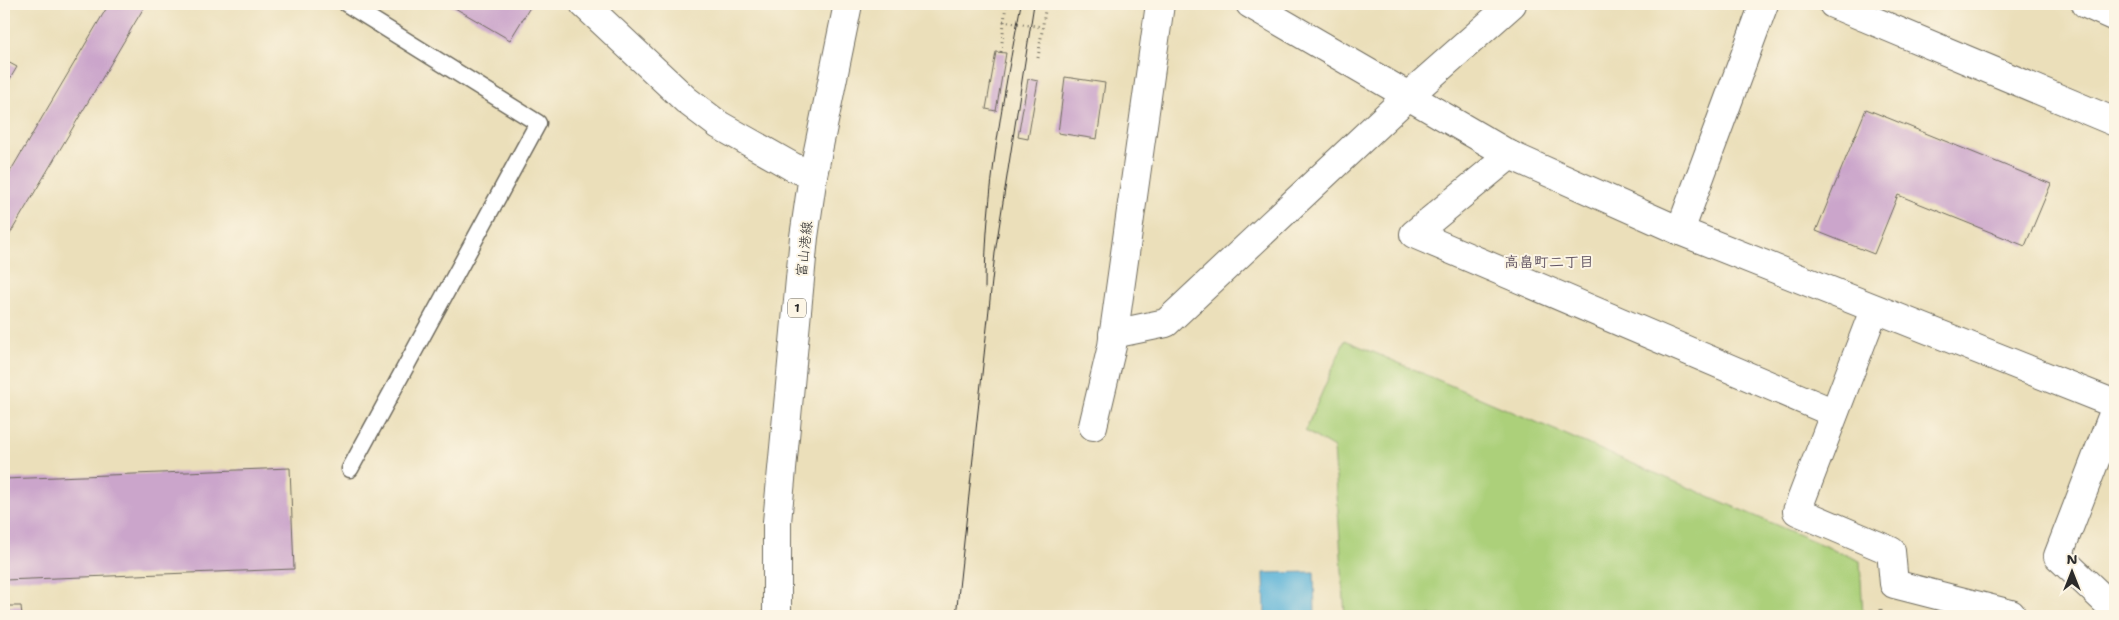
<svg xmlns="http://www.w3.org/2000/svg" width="2119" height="620" viewBox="0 0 2119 620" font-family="'Shantell Sans','Klee One',sans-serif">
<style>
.green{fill:#acd07a;stroke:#6c7e52}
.water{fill:#5bb3d8;stroke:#436f82}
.building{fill:#cba5cb}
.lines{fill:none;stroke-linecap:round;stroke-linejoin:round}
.lane-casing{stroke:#6e6a5d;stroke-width:19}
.street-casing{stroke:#6e6a5d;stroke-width:30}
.primary-casing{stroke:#6e6a5d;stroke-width:30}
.path{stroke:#6e6a5d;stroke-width:3;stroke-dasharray:1 4;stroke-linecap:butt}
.lane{stroke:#fff;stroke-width:16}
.street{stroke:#fff;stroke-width:28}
.primary{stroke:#fff;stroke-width:28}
.tram{stroke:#2b2b2b;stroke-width:1}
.labels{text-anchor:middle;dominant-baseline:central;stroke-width:4;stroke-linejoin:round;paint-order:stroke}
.shield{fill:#fcf5e5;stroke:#6a6863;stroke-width:1}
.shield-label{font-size:12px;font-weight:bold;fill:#2b2b2b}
.street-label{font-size:14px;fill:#2b2b2b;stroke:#fcf5e5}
.neighbourhood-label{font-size:15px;font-weight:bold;fill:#635663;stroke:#fcf5e5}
</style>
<rect width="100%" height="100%" fill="#fcf5e5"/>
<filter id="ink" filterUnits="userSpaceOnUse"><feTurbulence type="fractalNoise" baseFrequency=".02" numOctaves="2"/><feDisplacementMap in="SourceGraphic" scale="10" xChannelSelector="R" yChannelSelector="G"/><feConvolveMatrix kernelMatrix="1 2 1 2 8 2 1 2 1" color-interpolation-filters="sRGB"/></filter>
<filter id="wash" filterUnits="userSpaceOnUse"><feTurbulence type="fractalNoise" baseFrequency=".0096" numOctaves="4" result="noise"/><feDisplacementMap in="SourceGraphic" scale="20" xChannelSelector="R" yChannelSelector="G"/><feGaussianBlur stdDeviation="1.12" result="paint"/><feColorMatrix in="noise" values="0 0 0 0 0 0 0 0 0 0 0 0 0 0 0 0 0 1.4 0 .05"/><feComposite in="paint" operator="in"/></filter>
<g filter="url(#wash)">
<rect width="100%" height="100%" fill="#ebdfba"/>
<path class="green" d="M1345,340L1860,561L1863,616H1345L1334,448L1305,431Z"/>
<path class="water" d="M1314,572L1315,616H1265L1264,573Z"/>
<g id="blocks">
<g class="building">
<path d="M109,4H146L4,244V182Z"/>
<path d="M448,4H532L510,40Z"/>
<path d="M996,52L1006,53L996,111L986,109Z"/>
<path d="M4,60L17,67L4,89Z"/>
<path d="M1065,77L1105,83L1097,139L1058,133Z"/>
<path d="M1028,79L1038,81L1028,139L1018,137Z"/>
<path d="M1866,109L2051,184L2025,246L1898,195L1874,254L1816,231Z"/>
<path d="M290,468L294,569L4,580V479Z"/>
<path d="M4,606H21L22,616H4Z"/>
</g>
</g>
</g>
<g filter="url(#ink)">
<use href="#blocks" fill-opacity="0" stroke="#6e6a5d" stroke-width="1"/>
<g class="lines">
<defs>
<path id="lane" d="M347,4L538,123L350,469"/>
<g id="street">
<path d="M584,4L686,100L719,125L793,167L813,175"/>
<path d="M1250,4L1510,155L1680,231L2115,404"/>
<path d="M1833,4L2115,122"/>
<path d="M2086,4L2115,17"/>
<path d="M1510,155L1414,234L1834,413"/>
<path d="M1680,231L1764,4"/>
<path d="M1874,310L1797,511L1891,551L1894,584L2011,614"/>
<path d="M1113,334L1166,323L1408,96L1512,4"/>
<path d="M2115,409L2058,556L2115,610"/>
<path d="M1093,426L1112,346L1160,4"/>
</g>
<path id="primary" d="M777,616V522L804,237L813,175L848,4"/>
</defs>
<use href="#lane" class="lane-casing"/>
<use href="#street" class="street-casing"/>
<use href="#primary" class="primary-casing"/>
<g class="path">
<path d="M1003,21L1042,27"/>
<path d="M1001,52L1006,4"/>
<path d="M1038,58L1046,4"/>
<path d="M1881,609V616"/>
</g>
<use href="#lane" class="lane"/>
<use href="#street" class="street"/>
<use href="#primary" class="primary"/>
<g class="tram">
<path d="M985,288C985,194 1003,97 1021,4"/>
<path d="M956,616L995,253L1034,4"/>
</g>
</g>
</g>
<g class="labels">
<rect class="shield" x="788" y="298.5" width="18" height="19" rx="4"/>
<g class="shield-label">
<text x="797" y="308">1</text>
</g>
<g class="street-label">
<text transform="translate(804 249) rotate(-84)">富山港線</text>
</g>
<g class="neighbourhood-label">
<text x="1549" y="262">高畠町二丁目</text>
</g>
</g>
<rect width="2119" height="620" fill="none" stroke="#fcf5e5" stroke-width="20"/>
<g transform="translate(2072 572)" stroke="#fcf5e5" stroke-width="4" paint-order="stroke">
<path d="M0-4L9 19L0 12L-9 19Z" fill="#2b2b2b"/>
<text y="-8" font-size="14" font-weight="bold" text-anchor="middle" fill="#2b2b2b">N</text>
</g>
</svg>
